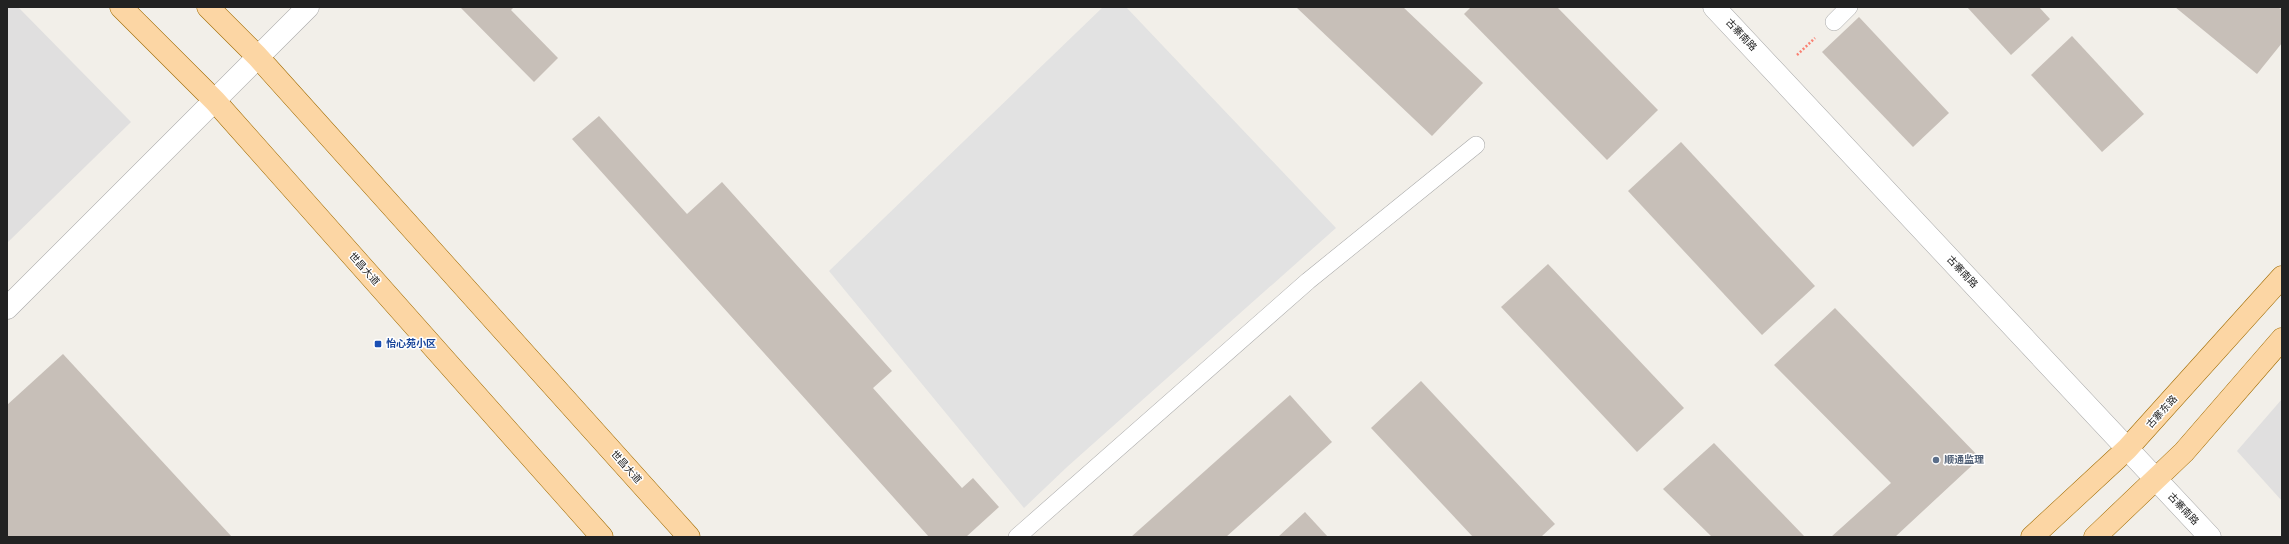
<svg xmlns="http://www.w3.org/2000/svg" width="2289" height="544" viewBox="0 0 2289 544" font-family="Signika,'Noto Sans SC',sans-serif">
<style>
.residential{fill:#e0dfdf}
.parking{fill:#e2e2e2}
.building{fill:#c7bfb8}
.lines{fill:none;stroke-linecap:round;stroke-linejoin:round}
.lane-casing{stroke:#a9a9a9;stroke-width:18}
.street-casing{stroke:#a9a9a9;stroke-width:23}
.primary-casing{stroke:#a06b00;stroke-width:23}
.path{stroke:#fa8072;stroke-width:2.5;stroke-dasharray:2 2;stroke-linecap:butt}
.lane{stroke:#fff;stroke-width:17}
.street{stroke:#fff;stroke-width:22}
.primary{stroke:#fcd6a4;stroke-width:22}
.transit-dot{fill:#1a4fb4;stroke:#fff;stroke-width:1.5}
.service-dot{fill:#5c6f8a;stroke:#fff;stroke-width:1.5}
.labels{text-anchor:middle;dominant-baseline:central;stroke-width:3;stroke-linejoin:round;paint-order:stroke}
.street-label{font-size:10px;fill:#222;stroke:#fff}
.transit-label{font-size:10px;font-weight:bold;fill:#164399;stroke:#fff;text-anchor:start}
.service-label{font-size:10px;font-weight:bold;fill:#4e5e75;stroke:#fff;text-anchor:start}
</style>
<rect width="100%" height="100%" fill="#f2efe9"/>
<g class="residential">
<path d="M7,7H18L131,122L7,243Z"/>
<path d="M2282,399V501L2237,451Z"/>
</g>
<path class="parking" d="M1103,7H1126L1336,228L1067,467L1024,508L829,271Z"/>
<g class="building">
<path d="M460,7H514L511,10L558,58L534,82Z"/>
<path d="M1296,7H1403L1483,83L1432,136Z"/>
<path d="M1471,7H1557L1658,110L1607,160L1464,14Z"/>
<path d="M1967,7H2039L2050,19L2011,55Z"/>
<path d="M2175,7H2278L2282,10V43L2257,74Z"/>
<path d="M1859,17L1949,113L1913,147L1822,52Z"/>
<path d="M2072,36L2144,114L2102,152L2031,75Z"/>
<path d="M599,116L687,214L722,182L892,371L873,388L962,488L973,478L999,507L966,537H929L572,139Z"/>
<path d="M1681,142L1815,286L1762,335L1628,191Z"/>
<path d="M1548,264L1684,408L1637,452L1501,307Z"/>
<path d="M1835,308L1980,458L1895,537H1831L1891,483L1774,365Z"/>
<path d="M63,354L232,537H7V405Z"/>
<path d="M1421,381L1555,524L1541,537H1473L1371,428Z"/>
<path d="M1290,395L1332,442L1226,537H1131Z"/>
<path d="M1714,443L1805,537H1712L1663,489Z"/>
<path d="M1305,512L1328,537H1278Z"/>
</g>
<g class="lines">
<defs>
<g id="lane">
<path d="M1834,22L1849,7"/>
<path d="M1017,537L1308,281L1476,145"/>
</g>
<g id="street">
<path d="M1714,7L2210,537"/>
<path d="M7,308L308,7"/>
</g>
<g id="primary">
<path d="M121,7L215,101L602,537"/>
<path d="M208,7L257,56L689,537"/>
<path d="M2032,537L2127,449L2282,277"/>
<path d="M2095,537L2184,452L2282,339"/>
</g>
</defs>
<use href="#lane" class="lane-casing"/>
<use href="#street" class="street-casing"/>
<use href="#primary" class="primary-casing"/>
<path class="path" d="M1797,55L1815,38"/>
<use href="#lane" class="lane"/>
<use href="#street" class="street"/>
<use href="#primary" class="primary"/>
</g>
<rect class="transit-dot" x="374" y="340" width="8" height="8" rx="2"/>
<circle class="service-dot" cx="1936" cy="460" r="4"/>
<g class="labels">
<g class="street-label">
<text transform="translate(1741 35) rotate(47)">古寨南路</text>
<text transform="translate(364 269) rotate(48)">世昌大道</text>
<text transform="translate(1962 272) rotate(47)">古寨南路</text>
<text transform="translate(2162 412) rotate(-48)">古寨东路</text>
<text transform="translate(626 467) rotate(48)">世昌大道</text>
<text transform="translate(2183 509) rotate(47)">古寨南路</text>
</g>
<g class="transit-label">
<text x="386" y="344">怡心苑小区</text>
</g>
<g class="service-label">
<text x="1944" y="460">顺通监理</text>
</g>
</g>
<rect width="2289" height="544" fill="none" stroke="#222222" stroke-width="16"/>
</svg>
